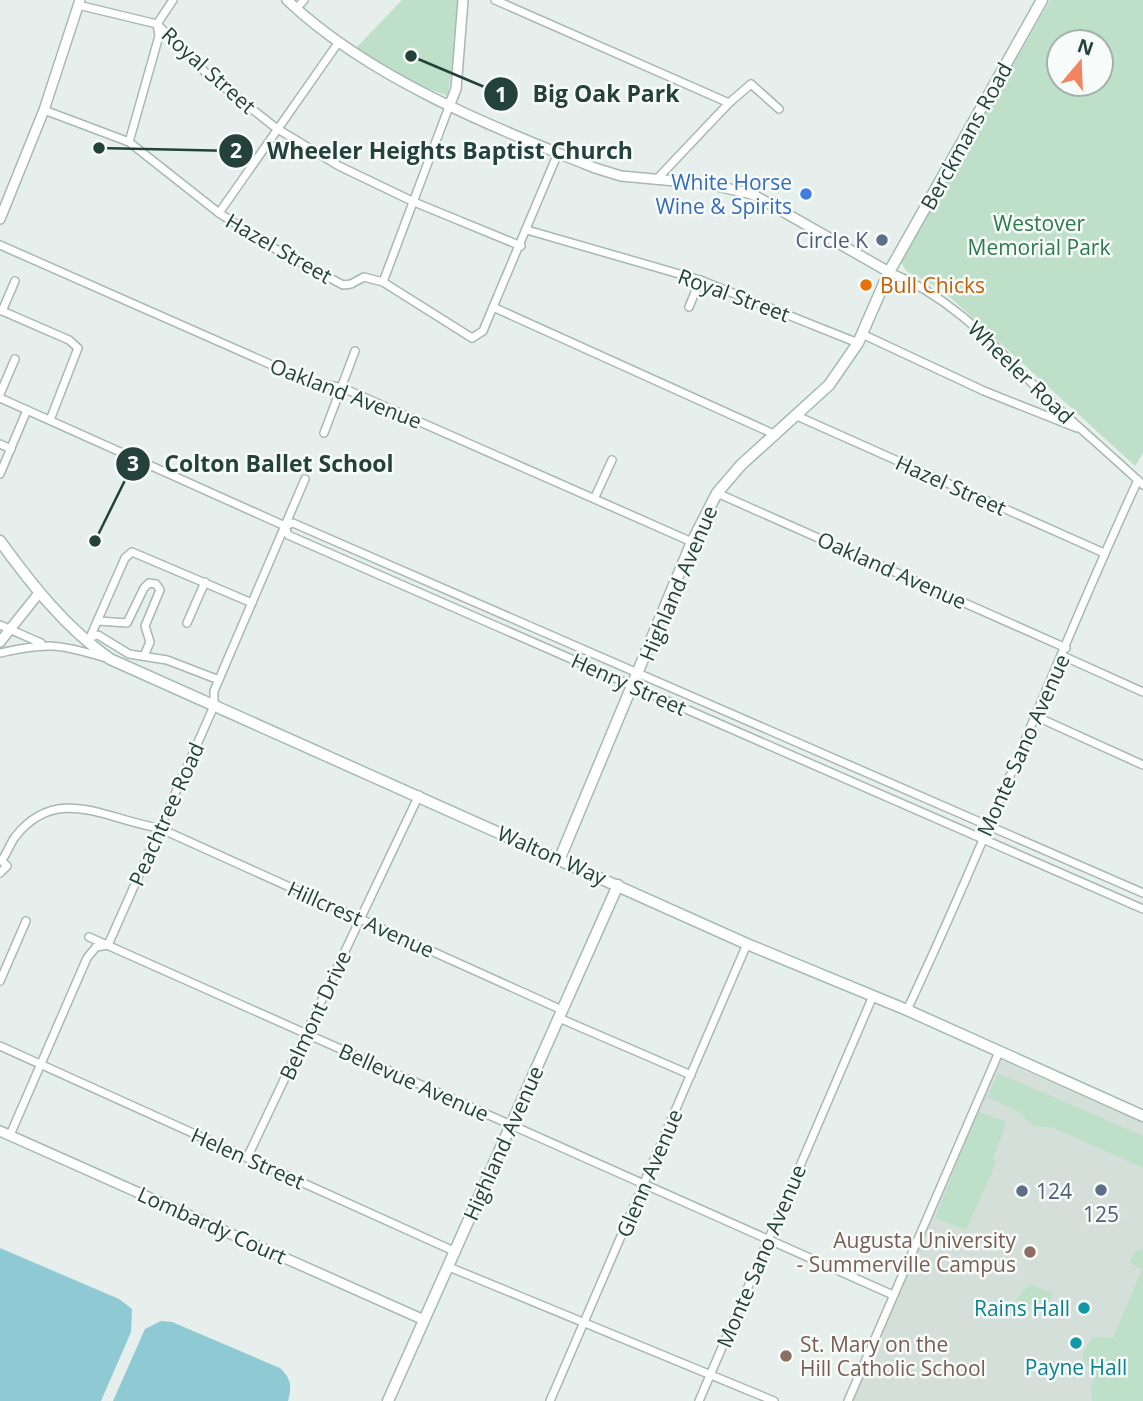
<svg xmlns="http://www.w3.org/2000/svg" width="1143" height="1401" viewBox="0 0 1143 1401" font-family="'Open Sans',sans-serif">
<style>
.built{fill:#d4dfda}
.green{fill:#bfe0c8;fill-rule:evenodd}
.water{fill:#8ec9d4}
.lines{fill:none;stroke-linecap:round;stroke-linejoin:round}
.minor-casing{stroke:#a8b8b2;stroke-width:10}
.tertiary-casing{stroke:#a8b8b2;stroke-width:12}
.secondary-casing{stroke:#a4bbb3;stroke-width:13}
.minor{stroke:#fff;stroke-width:7}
.tertiary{stroke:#fff;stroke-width:9}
.secondary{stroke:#fff;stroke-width:10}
.shop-dot{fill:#3f7fe0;stroke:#f7fbf9;stroke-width:2.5}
.service-dot{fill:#5c6f8a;stroke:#f7fbf9;stroke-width:2.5}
.food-dot{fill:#e8710a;stroke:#f7fbf9;stroke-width:2.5}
.education-dot{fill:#8d6e63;stroke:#f7fbf9;stroke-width:2.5}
.culture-dot{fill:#0f9aa8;stroke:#f7fbf9;stroke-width:2.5}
.labels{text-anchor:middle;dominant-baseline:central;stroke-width:5;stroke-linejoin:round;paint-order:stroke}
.street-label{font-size:21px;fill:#24423a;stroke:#f7fbf9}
.shop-label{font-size:21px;fill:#366cbe;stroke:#f7fbf9;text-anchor:end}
.park-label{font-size:21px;fill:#2d7a4b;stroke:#f7fbf9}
.service-label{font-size:21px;fill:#4e5e75;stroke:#f7fbf9;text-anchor:end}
.food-label{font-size:21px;fill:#c56008;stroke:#f7fbf9;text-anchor:start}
.education-label{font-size:21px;fill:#785e54;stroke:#f7fbf9;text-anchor:end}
.culture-label{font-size:21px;fill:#0d838f;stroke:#f7fbf9;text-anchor:end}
.leader{fill:none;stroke:#24423a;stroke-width:2.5}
.callout-dot{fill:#24423a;stroke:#f7fbf9;stroke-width:2.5}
.mark-label{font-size:21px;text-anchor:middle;font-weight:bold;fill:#fff}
.callout-label{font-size:23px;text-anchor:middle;font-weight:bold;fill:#24423a;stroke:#f7fbf9;stroke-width:5;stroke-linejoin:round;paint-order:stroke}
</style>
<rect width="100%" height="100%" fill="#e6efeb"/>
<path class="built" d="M1001,1060L1143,1123V1401H852Z"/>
<g class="green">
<path d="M402,0H460L448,96L413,83L356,48Z"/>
<path d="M1050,0H1143V453L1135,466L941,289L906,271L901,262ZM1059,42H1101V84H1059Z"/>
<path d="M998,1073L1143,1136V1168L1054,1128L1033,1126L1019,1112L987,1097Z"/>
<path d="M978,1111L1006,1122L993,1159L997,1161L966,1230L935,1218Z"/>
<path d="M1143,1249V1401H1092L1091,1388L1096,1374L1084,1363L1083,1352L1093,1337L1113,1338L1142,1269L1129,1263L1135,1251Z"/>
<path d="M1030,1284L1053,1293L1044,1312L1016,1299Z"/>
</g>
<g class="water">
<path d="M0,1248L119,1299L132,1309L131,1332L101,1401H0Z"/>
<path d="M161,1321L172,1322L280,1368C291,1378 292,1387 288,1401H113L145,1329Z"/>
</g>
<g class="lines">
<defs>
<g id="minor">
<path d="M495,0L729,103"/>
<path d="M78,5L157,24L205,72L276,128L339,166L414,202L521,246"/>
<path d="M296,9L304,0"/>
<path d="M44,110L129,142L219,213L270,246L343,285L351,284L364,277L383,282L472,338L483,331L493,307L776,435"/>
<path d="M129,142L159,36L157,24L173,0"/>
<path d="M656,180L729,103L751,84L779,109"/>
<path d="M219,213L338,43"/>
<path d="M527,230L700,280L858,343"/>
<path d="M0,245L308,381L343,388L692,542"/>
<path d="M889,272C955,298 997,349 1047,398C1079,428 1111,455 1143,485"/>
<path d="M383,282L450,104"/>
<path d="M493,307L558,153"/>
<path d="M689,307L700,280"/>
<path d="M0,310L69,340L78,348L50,420"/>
<path d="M2,311L15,281"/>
<path d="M862,334L984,391L1077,428"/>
<path d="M0,394L15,359"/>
<path d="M0,398L285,526L293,523L1143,893"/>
<path d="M797,416L1104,553"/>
<path d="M324,433L355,351"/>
<path d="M0,444L11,449"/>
<path d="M0,474L27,410"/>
<path d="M717,493L1066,648"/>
<path d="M595,497L612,460"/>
<path d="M285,526L288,535L1143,909"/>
<path d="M98,621L127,623L144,588L149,583L156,584L160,590L145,626L150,642L144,656"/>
<path d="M187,623L205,582"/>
<path d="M0,625L41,643"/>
<path d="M91,637L98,635L129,654L167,660L219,680"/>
<path d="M88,642L125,558L132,552L252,603"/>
<path d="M0,653C47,642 60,644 106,658"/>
<path d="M1063,656L1143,692"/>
<path d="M1035,716L1143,765"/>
<path d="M2,860C7,853 10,844 15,837C57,783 107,820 159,828L562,1010"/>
<path d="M0,873L7,866L1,860"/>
<path d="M89,937L893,1295"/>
<path d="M0,981L26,921"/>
<path d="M907,1010C989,836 1057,655 1138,480"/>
<path d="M559,1018L691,1075"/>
<path d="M0,1046L456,1252"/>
<path d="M10,1135L87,958L96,947L108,945L214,706V691L305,479"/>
<path d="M247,1158L419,795"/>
<path d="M449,1267L774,1401"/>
<path d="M550,1401L747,944"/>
<path d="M699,1401L873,996"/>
<path d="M848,1401L999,1052"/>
</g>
<g id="tertiary">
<path d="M287,0C369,78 490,126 595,168L621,176L708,184L752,194L889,272"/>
<path d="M450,104L456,89L463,0"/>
<path d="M0,219L44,110L80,0"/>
<path d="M0,642L39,593"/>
<path d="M0,1131L424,1320"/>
</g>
<g id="secondary">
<path d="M0,541C32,585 65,627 110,659L747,944L907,1010L1143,1116"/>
<path d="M560,858L692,542L717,493L741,465L829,385L858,343L889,272L1042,0"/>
<path d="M388,1401L618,885"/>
</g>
</defs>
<use href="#minor" class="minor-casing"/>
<use href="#tertiary" class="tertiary-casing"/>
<use href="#secondary" class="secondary-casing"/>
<use href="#minor" class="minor"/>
<use href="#tertiary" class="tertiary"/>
<use href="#secondary" class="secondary"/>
</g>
<circle class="shop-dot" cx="806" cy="194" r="7"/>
<g class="service-dot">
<circle cx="882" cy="240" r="7"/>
<circle cx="1101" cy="1190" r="7"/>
<circle cx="1022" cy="1191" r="7"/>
</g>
<circle class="food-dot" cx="866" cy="285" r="7"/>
<g class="education-dot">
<circle cx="1030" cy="1252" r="7"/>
<circle cx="786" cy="1356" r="7"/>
</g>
<g class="culture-dot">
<circle cx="1084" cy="1308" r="7"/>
<circle cx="1076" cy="1343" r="7"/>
</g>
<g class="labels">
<g class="street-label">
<text transform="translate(209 70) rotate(42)">Royal Street</text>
<text transform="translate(966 136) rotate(-61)">Berckmans Road</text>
<text transform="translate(279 248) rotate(30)">Hazel Street</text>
<text transform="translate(734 295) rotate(20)">Royal Street</text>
<text transform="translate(1021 372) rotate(44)">Wheeler Road</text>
<text transform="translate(346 393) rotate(21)">Oakland Avenue</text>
<text transform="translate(951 485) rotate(24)">Hazel Street</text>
<text transform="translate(892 570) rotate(24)">Oakland Avenue</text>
<text transform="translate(678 583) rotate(-67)">Highland Avenue</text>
<text transform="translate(629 684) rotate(24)">Henry Street</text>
<text transform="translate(1023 745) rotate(-66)">Monte Sano Avenue</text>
<text transform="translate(166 814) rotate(-66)">Peachtree Road</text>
<text transform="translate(552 855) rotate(24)">Walton Way</text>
<text transform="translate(361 919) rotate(24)">Hillcrest Avenue</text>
<text transform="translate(315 1015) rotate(-65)">Belmont Drive</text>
<text transform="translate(414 1082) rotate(24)">Bellevue Avenue</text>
<text transform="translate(503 1143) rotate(-66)">Highland Avenue</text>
<text transform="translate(248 1158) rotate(24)">Helen Street</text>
<text transform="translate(649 1173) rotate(-67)">Glenn Avenue</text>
<text transform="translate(212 1225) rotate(24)">Lombardy Court</text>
<text transform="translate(761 1256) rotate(-67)">Monte Sano Avenue</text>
</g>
<g class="shop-label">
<text x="792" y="182">White Horse<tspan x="792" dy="24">Wine &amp; Spirits</tspan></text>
</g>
<g class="park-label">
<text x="1039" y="223">Westover<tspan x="1039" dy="24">Memorial Park</tspan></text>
</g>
<g class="service-label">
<text x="868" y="240">Circle K</text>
<text x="1036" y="1191" text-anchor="start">124</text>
<text x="1101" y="1214" text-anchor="middle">125</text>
</g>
<g class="food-label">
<text x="880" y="285">Bull Chicks</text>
</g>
<g class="education-label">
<text x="1016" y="1240">Augusta University<tspan x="1016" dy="24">- Summerville Campus</tspan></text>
<text x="800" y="1344" text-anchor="start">St. Mary on the<tspan x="800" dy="24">Hill Catholic School</tspan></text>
</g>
<g class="culture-label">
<text x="1070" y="1308">Rains Hall</text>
<text x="1076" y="1367" text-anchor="middle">Payne Hall</text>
</g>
</g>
<path class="leader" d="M411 56L501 94M99 148L236 151M95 541L133 464"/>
<g class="callout-dot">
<circle cx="411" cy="56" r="7"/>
<circle cx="99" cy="148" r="7"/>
<circle cx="95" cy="541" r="7"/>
<circle cx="501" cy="94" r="18"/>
<circle cx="236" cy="151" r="18"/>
<circle cx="133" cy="464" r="18"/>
</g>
<g class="mark-label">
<text x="501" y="102">1</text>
<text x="236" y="158">2</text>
<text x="133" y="471">3</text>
</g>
<g class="callout-label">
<text x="606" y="102">Big Oak Park</text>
<text x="450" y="159">Wheeler Heights Baptist Church</text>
<text x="279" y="472">Colton Ballet School</text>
</g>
<g transform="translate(1080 63) rotate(19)"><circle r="33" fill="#f7fbf9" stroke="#a3b1ad" stroke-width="2"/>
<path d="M0-5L12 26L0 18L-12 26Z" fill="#f4845f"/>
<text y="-10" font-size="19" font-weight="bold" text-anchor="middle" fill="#24423a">N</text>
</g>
</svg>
